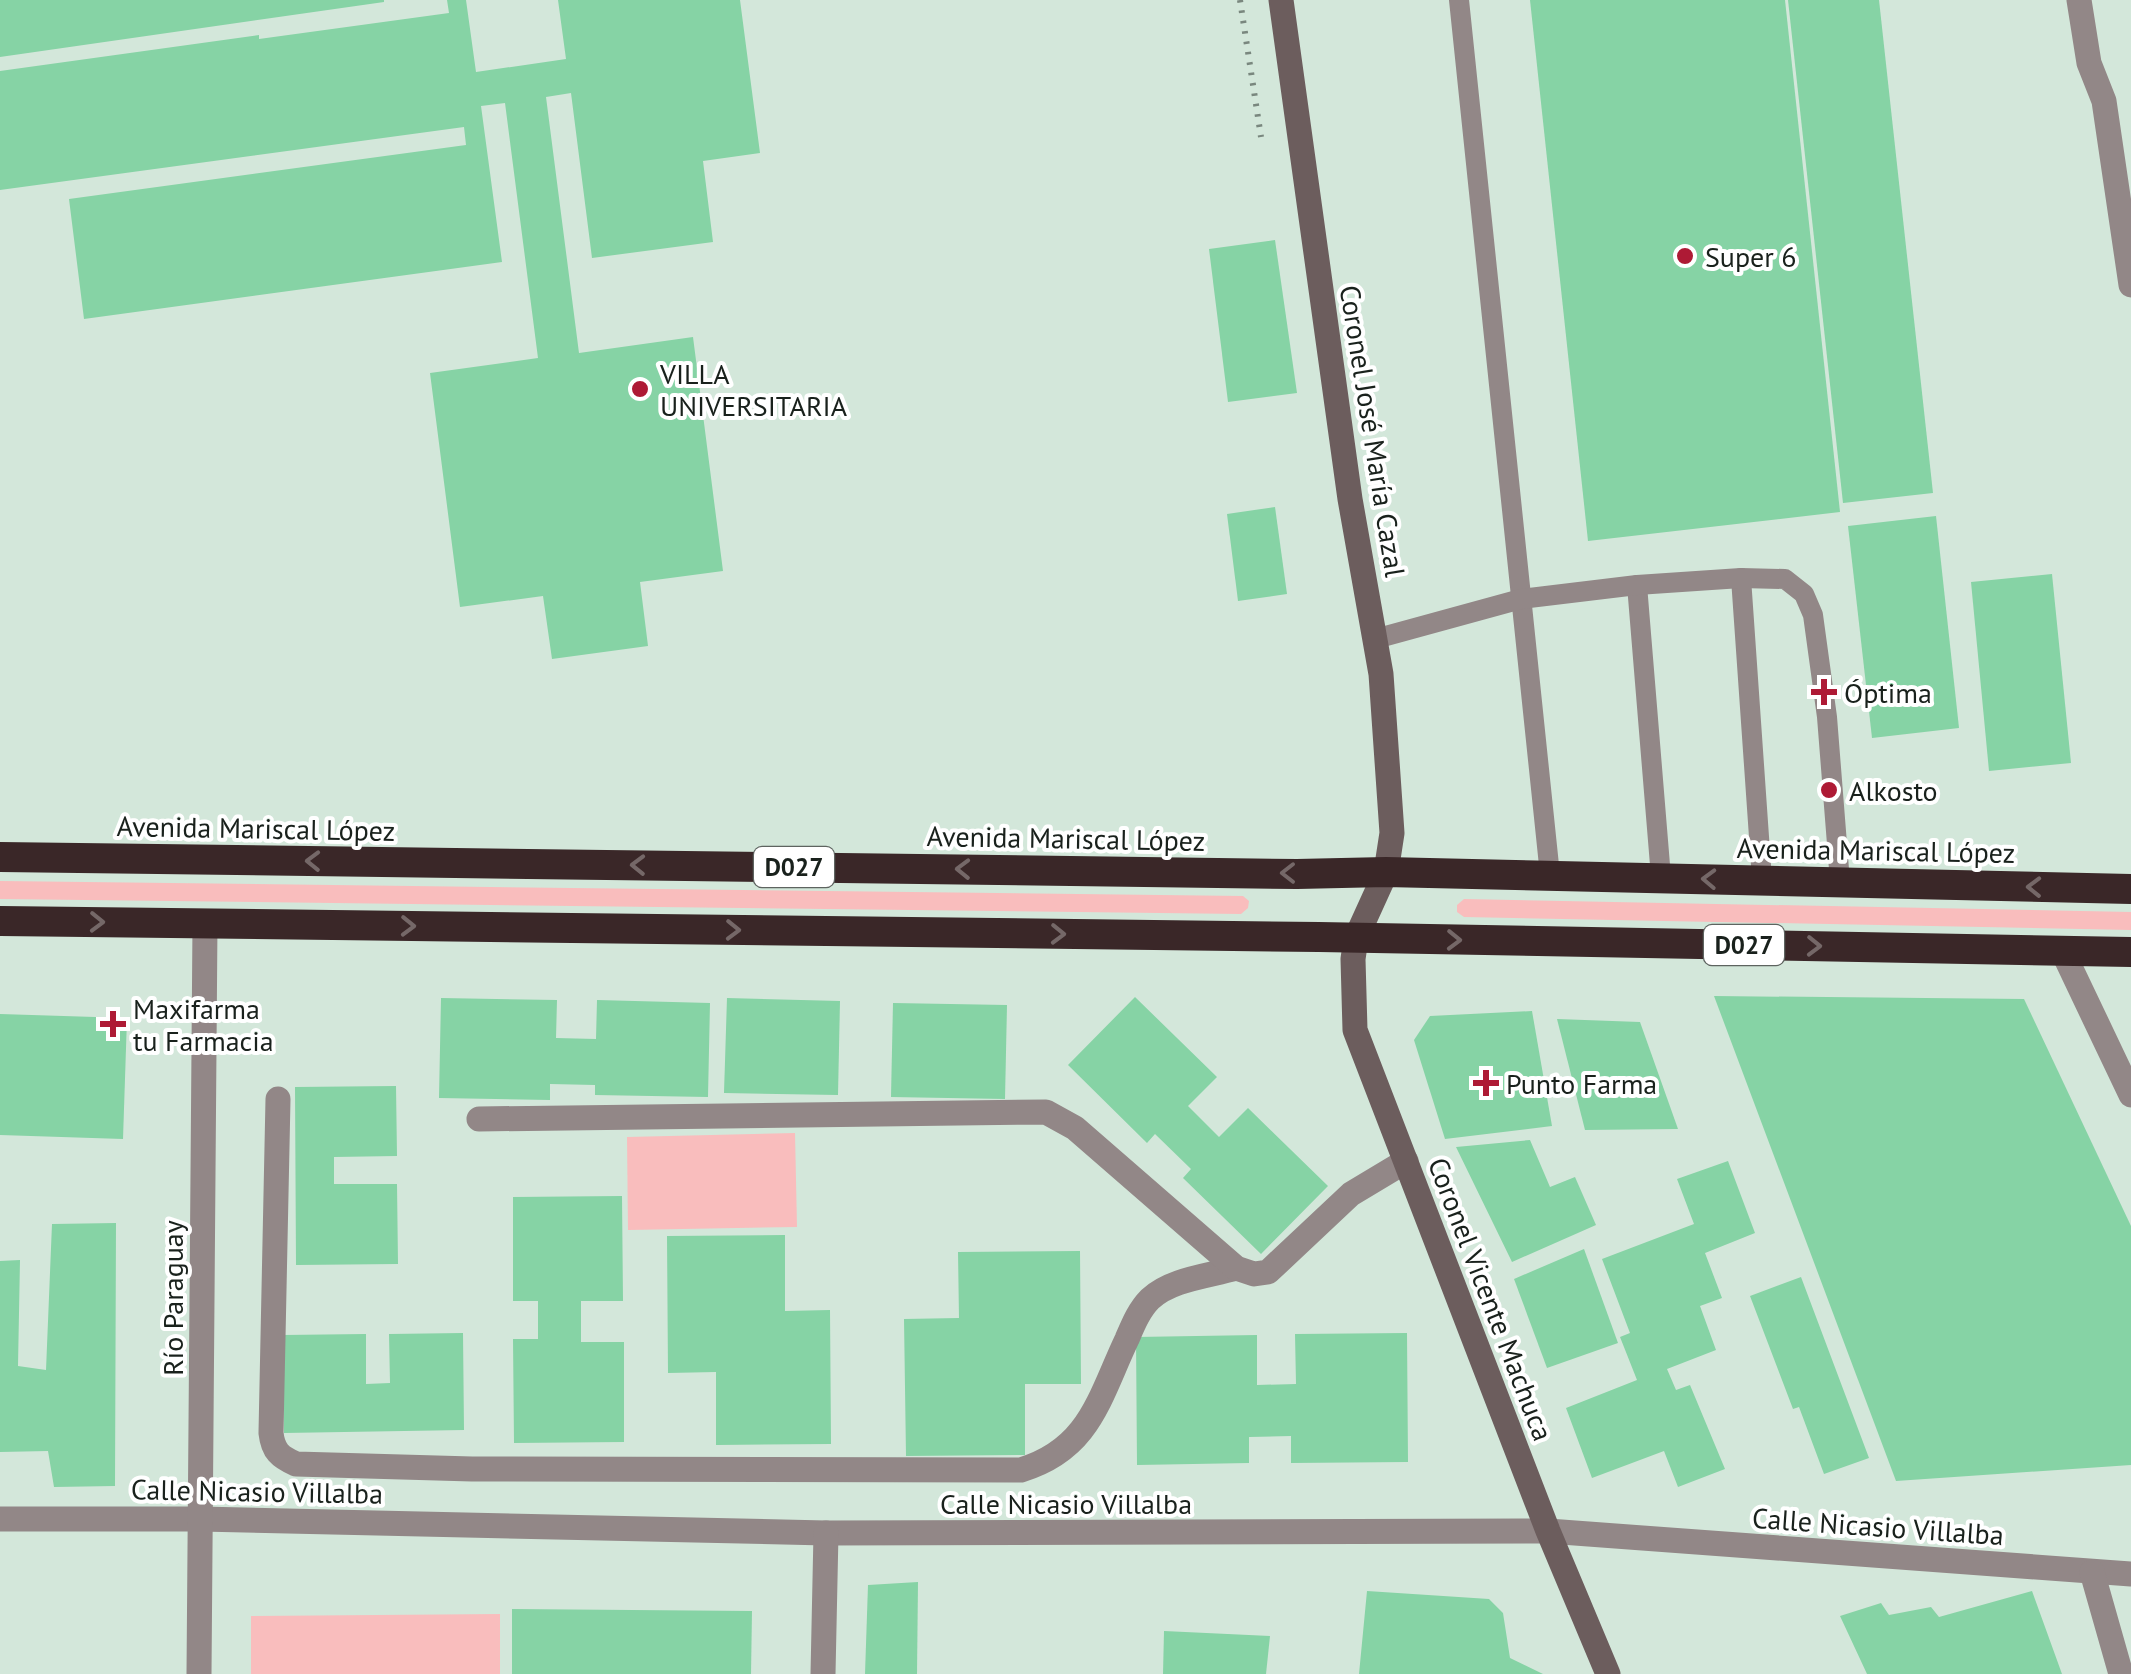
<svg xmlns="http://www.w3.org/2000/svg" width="2131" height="1674" viewBox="0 0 2131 1674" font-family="'PT Sans',sans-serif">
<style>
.green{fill:#f9bdbd}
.building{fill:#86d3a5}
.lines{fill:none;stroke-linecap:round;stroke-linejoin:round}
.path{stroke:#79877e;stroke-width:6;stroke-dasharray:2.5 8;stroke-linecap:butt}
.lane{stroke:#928787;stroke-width:20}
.street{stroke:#928787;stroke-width:25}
.secondary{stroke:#6c5d5d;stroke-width:25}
.highway{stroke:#3a2728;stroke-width:30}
.oneway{stroke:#756868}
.poi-dot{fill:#ae1a35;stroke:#fff;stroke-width:4}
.labels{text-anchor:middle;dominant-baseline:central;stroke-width:8;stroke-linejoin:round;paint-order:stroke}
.shield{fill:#fff;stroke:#5e6460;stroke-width:2.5}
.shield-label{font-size:25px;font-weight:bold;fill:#19211c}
.poi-label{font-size:28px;fill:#19211c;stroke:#fff;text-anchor:start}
.street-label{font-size:28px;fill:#19211c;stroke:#fff}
</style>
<rect width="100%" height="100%" fill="#d3e7da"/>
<g class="green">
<path d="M0,881L1243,896L1249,901L1248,908L1241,914L0,899Z"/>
<path d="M1464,899L2131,912V930L1464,917L1457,912V905Z"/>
<path d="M795,1133L797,1227L628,1230L627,1137Z"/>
<path d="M500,1614V1674H251V1616Z"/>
</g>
<g class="building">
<path d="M0,0H384V2L0,57Z"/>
<path d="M447,0H466L476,72L566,59L558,0H740L760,153L703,161L713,242L592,258L571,93L546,97L579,353L693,337L723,571L640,582L648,646L552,659L543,596L460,607L430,373L538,358L505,103L481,106L502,262L84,319L69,199L466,145L464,127L0,190V71L259,35V39L449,13Z"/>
<path d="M1530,0H1785L1840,512L1588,541Z"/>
<path d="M1788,0H1879L1933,493L1843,503Z"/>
<path d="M1275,240L1297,393L1228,402L1209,249Z"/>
<path d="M1275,507L1287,594L1238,601L1227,514Z"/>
<path d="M1936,516L1959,728L1872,738L1848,526Z"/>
<path d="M2052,574L2071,763L1989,771L1971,582Z"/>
<path d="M1714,996L2024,999L2131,1226V1465L1896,1481Z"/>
<path d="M1135,997L1217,1077L1188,1106L1219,1137L1248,1108L1328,1186L1261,1254L1183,1178L1191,1169L1155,1134L1147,1143L1068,1065Z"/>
<path d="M441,998L557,1000L556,1038L596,1039L597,1000L710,1003L708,1097L595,1095V1085L550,1084V1100L439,1098Z"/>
<path d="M727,998L840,1001L838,1095L724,1093Z"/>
<path d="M893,1003L1007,1005L1005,1099L891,1097Z"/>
<path d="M1532,1011L1552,1126L1445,1139L1414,1040L1430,1016Z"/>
<path d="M0,1014L127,1018L123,1139L0,1135Z"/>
<path d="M1557,1019L1640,1022L1678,1129L1585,1130Z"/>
<path d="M396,1086L397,1156L334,1157V1184H397L398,1264L296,1265L295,1087Z"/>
<path d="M1530,1140L1550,1187L1575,1177L1596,1225L1512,1262L1456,1147Z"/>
<path d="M1728,1161L1755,1233L1705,1253L1722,1298L1700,1306L1716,1350L1667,1369L1676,1390L1690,1385L1725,1469L1678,1487L1664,1451L1592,1478L1566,1408L1637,1380L1620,1337L1630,1333L1602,1259L1694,1224L1677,1179Z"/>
<path d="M622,1196L623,1301H581V1342H624V1442L514,1443L513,1339H538V1301H513V1197Z"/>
<path d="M116,1223L115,1486L54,1487L48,1451L0,1452V1261L20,1260L18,1366L46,1370L52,1224Z"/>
<path d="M785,1235V1311L830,1310L831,1444L716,1445V1372L668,1373L667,1236Z"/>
<path d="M1584,1249L1618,1343L1547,1368L1514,1279Z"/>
<path d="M1080,1251L1081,1384H1025V1455L906,1456L904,1319L959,1318L958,1252Z"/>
<path d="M1801,1277L1869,1458L1824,1474L1799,1407L1793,1409L1750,1296Z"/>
<path d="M463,1333L464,1430L284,1433L283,1335L366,1334V1384L390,1383L389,1334Z"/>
<path d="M1407,1333L1408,1462L1291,1463V1436L1249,1437V1463L1137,1465L1136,1337L1257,1335V1385L1296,1384L1295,1334Z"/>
<path d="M918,1582L917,1674H865L868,1585Z"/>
<path d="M1367,1591L1489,1599L1503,1613L1510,1658L1543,1674H1359Z"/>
<path d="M2032,1591L2062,1674H1867L1840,1616L1881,1603L1889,1615L1931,1607L1939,1617Z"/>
<path d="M512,1609L752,1611L751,1674H512Z"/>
<path d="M1164,1631L1270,1636L1266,1674H1163Z"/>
</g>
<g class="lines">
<path class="path" d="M1240,0L1261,137"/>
<g class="lane">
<path d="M1459,0L1550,875"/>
<path d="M1741,578L1762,880"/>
<path d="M1637,585L1661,877"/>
<path d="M1375,639L1521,599L1637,585L1741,578L1785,579L1804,594L1813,615L1827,717L1840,882"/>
</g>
<g class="street">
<path d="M2079,0L2089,63L2104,101L2131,285"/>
<path d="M2062,950L2131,1095"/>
<path d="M278,1099L271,1433C273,1451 280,1457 296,1464L472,1469L1021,1470C1090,1449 1099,1398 1127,1339C1133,1325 1139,1310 1150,1299C1171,1279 1209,1276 1236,1268"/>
<path d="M479,1119L1046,1112L1075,1128L1236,1268L1254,1274L1268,1272L1351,1194L1406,1161"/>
<path d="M0,1519H200L826,1533L1548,1531L2131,1574"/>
<path d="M2092,1572L2121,1674"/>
<path d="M199,1674L205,923"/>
<path d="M823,1674L826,1533"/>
</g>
<path class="secondary" d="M1281,0L1350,499L1381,674L1392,833L1386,872L1356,938L1353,959L1355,1030L1548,1531L1608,1674"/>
<g class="highway">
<path d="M0,857L1297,874L1386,872L2131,889"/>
<path d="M0,921L1319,937L2131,952"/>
</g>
</g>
<defs><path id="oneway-chevron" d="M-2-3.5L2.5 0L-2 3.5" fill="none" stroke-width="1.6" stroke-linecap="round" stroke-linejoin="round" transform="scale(2.5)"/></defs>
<g class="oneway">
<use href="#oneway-chevron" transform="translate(313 861) rotate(-179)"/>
<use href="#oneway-chevron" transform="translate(638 865) rotate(-179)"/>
<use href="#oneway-chevron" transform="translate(963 869) rotate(-179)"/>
<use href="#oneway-chevron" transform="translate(1288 873) rotate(-180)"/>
<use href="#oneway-chevron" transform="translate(1709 879) rotate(-178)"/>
<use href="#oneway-chevron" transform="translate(2034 887) rotate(-179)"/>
<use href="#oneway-chevron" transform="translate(97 922) rotate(1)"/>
<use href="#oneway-chevron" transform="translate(408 926) rotate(1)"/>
<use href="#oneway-chevron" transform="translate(733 930) rotate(1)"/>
<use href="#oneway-chevron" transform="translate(1058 934) rotate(1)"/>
<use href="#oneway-chevron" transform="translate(1454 940) rotate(1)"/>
<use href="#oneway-chevron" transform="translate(1814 946) rotate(1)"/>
</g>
<g class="poi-dot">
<circle cx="1685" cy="256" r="10"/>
<circle cx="640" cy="389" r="10"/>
<path d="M1819 677h10v10h10v10h-10v10h-10v-10h-10v-10h10z"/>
<circle cx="1829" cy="790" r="10"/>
<path d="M108 1009h10v10h10v10h-10v10h-10v-10h-10v-10h10z"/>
<path d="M1481 1068h10v10h10v10h-10v10h-10v-10h-10v-10h10z"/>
</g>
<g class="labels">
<g class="shield">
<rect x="754" y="847" width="80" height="40" rx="8"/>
<rect x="1704" y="925" width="80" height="40" rx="8"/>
</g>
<g class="shield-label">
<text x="794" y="867">D027</text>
<text x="1744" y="945">D027</text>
</g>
<g class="poi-label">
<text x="1705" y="256">Super 6</text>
<text x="660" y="373">VILLA<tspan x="660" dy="32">UNIVERSITARIA</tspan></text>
<text x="1844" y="692">Óptima</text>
<text x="1849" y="790">Alkosto</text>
<text x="133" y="1008">Maxifarma<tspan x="133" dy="32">tu Farmacia</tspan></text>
<text x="1506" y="1083">Punto Farma</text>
</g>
<g class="street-label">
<text transform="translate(1373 431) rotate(81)">Coronel José María Cazal</text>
<text transform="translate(256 828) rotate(1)">Avenida Mariscal López</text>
<text transform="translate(1066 838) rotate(1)">Avenida Mariscal López</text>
<text transform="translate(1876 850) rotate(1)">Avenida Mariscal López</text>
<text transform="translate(172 1298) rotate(-90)">Río Paraguay</text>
<text transform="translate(1491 1299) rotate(69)">Coronel Vicente Machuca</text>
<text transform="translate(257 1491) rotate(1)">Calle Nicasio Villalba</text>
<text x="1066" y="1503">Calle Nicasio Villalba</text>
<text transform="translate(1878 1526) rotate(4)">Calle Nicasio Villalba</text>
</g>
</g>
</svg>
